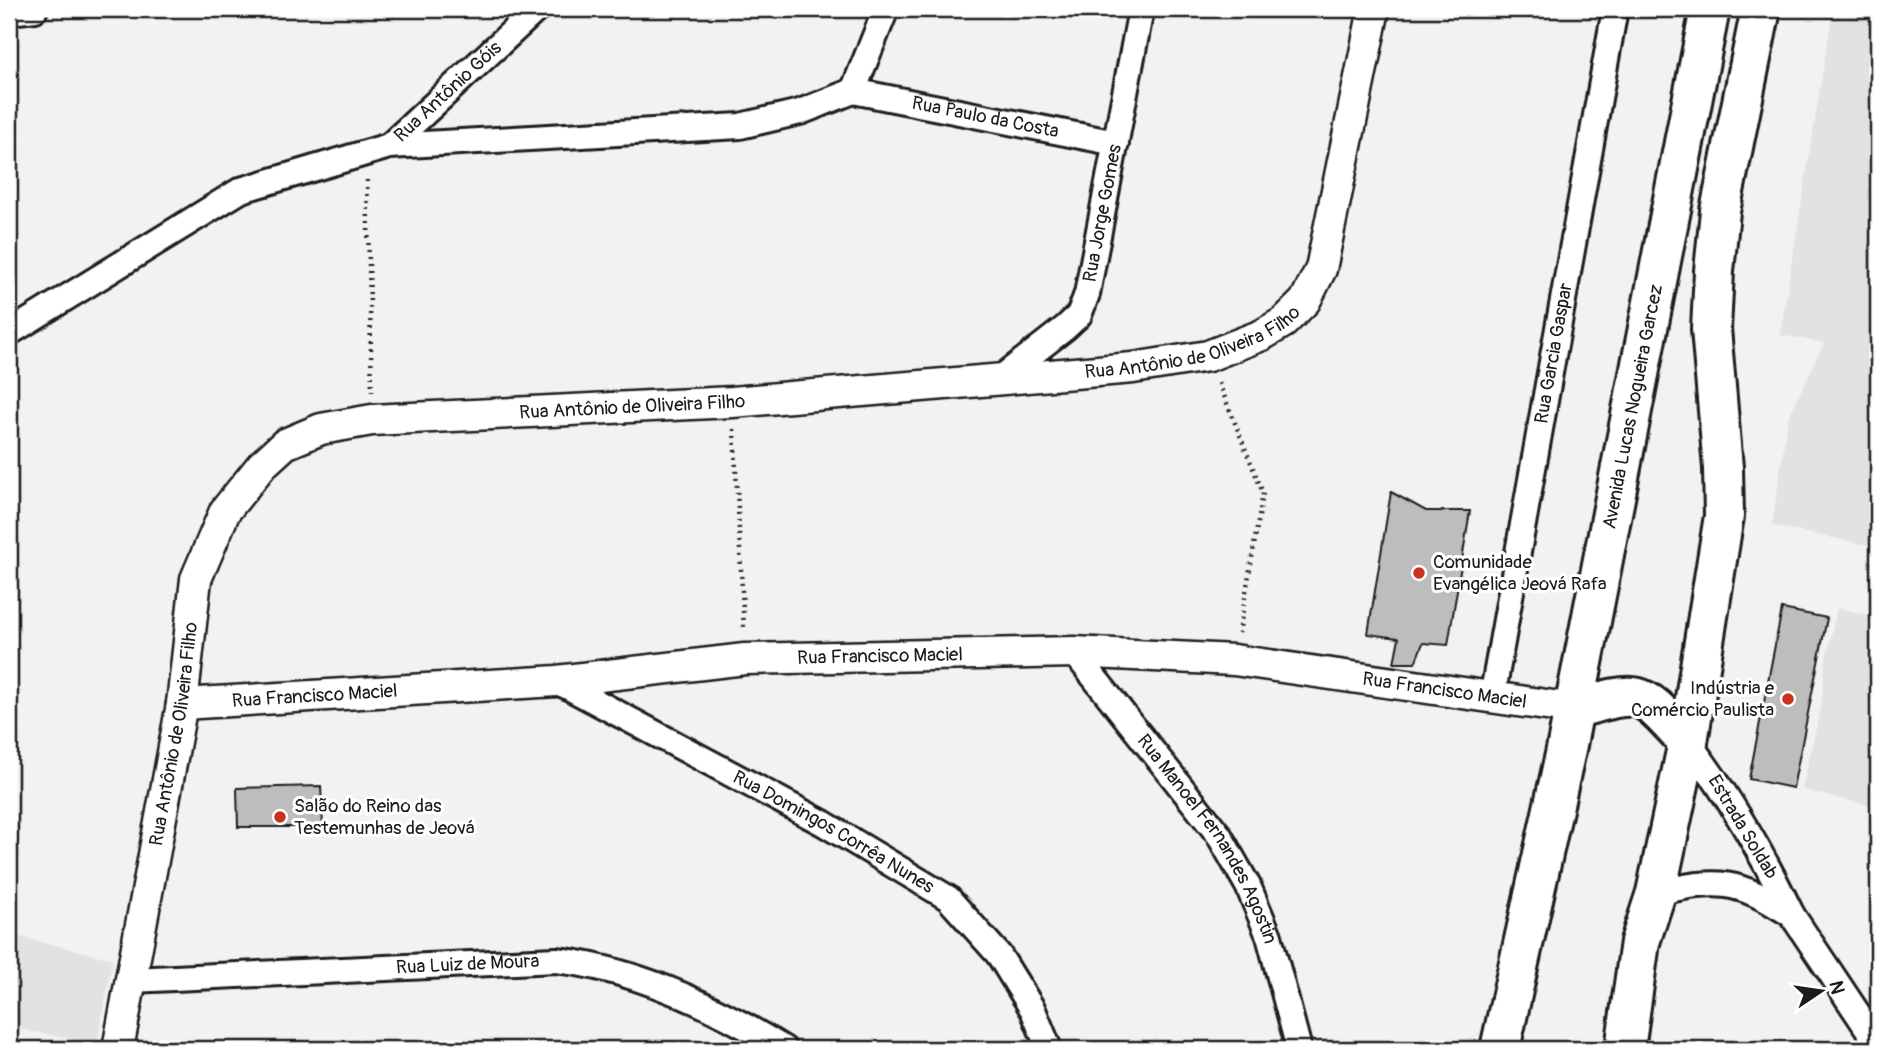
<svg xmlns="http://www.w3.org/2000/svg" width="1887" height="1058" viewBox="0 0 1887 1058" font-family="Pangolin,sans-serif">
<style>
.built{fill:#e2e2e2}
.building{fill:#bdbdbd;stroke:#1c1c1c;stroke-width:2}
.lines{fill:none;stroke-linecap:round;stroke-linejoin:round}
.minor-casing{stroke:#1c1c1c;stroke-width:30}
.tertiary-casing{stroke:#1c1c1c;stroke-width:35}
.primary-casing{stroke:#1c1c1c;stroke-width:44}
.path{stroke:#1c1c1c;stroke-width:4.5;stroke-dasharray:2 5;stroke-linecap:butt}
.minor{stroke:#fff;stroke-width:24}
.tertiary{stroke:#fff;stroke-width:30}
.primary{stroke:#fff;stroke-width:38}
.poi-dot{fill:#c8321e;stroke:#fff;stroke-width:2.5}
.labels{text-anchor:middle;dominant-baseline:central;stroke-width:6;stroke-linejoin:round;paint-order:stroke}
.street-label{font-size:19px;fill:#1c1c1c;stroke:#fff}
.poi-label{font-size:19px;fill:#1c1c1c;stroke:#fff;text-anchor:start}
</style>
<rect width="100%" height="100%" fill="#f2f2f2"/>
<filter id="ink" filterUnits="userSpaceOnUse"><feTurbulence type="fractalNoise" baseFrequency=".0143" numOctaves="2"/><feDisplacementMap in="SourceGraphic" scale="14" xChannelSelector="R" yChannelSelector="G"/><feConvolveMatrix kernelMatrix="1 2 1 2 8 2 1 2 1" color-interpolation-filters="sRGB"/></filter>
<g filter="url(#ink)">
<g class="built">
<path d="M1833,9H1878V547L1772,526L1788,418L1824,343L1780,335Z"/>
<path d="M1837,608L1878,617V807L1802,790L1821,705L1826,659Z"/>
<path d="M9,934L113,959L97,1044L9,1027Z"/>
</g>
<g class="building">
<path d="M1391,492L1426,511H1470L1448,645L1423,643L1415,663H1394L1399,638L1368,634Z"/>
<path d="M1782,609L1827,618L1793,788L1749,779Z"/>
<path d="M321,786L323,827H238L237,788Z"/>
</g>
<g class="lines">
<defs>
<g id="minor">
<path d="M9,12L35,9"/>
<path id="s1" d="M853,91L1116,143"/>
<path id="s2" d="M389,146L537,9"/>
<path d="M9,333L241,190L389,146L740,126L800,112L853,91L886,9"/>
<path id="s3" d="M997,381L1065,328L1079,315L1087,294L1141,9"/>
<path id="s4" d="M1074,652L1219,835L1248,886L1269,936L1299,1049"/>
<path id="s5" d="M557,681L823,823L948,898L999,955L1033,1010L1049,1049"/>
<path id="s6" d="M1492,698L1615,9"/>
<path d="M1656,893C1720,878 1737,880 1792,915C1762,853 1730,797 1688,742"/>
<path d="M1792,915L1878,1044"/>
<path id="s7" d="M132,980L556,960C636,969 716,1007 784,1049"/>
</g>
<g id="tertiary">
<path id="s8" d="M182,704L557,681L745,659L1074,652L1234,660L1574,709"/>
<path id="s9" d="M118,1049L182,704L196,579L225,511L262,465L285,444L321,429L372,420L732,402L1133,368L1208,356L1262,335L1284,322L1305,301L1321,269L1374,9"/>
</g>
<g id="primary">
<path d="M1574,709C1645,689 1638,689 1688,742"/>
<path id="s10" d="M1500,1049L1566,750L1710,9"/>
<path d="M1625,1049L1640,942L1656,893L1688,742L1724,516L1723,468L1711,329L1714,271L1720,211L1761,9"/>
</g>
</defs>
<use href="#minor" class="minor-casing"/>
<use href="#tertiary" class="tertiary-casing"/>
<use href="#primary" class="primary-casing"/>
<g class="path">
<path d="M367,180L372,392"/>
<path d="M1219,383L1263,493L1239,633"/>
<path d="M734,429L744,630"/>
</g>
<use href="#minor" class="minor"/>
<use href="#tertiary" class="tertiary"/>
<use href="#primary" class="primary"/>
</g>
</g>
<g class="poi-dot">
<circle cx="1419" cy="573" r="7"/>
<circle cx="1788" cy="699" r="7"/>
<circle cx="280" cy="817" r="7"/>
</g>
<g class="labels">
<g class="street-label">
<text stroke="none"><textPath href="#s2" startOffset="80">Rua Antônio Góis</textPath></text>
<text stroke="none"><textPath href="#s1" startOffset="135">Rua Paulo da Costa</textPath></text>
<text stroke="none"><textPath href="#s3" startOffset="210">Rua Jorge Gomes</textPath></text>
<text stroke="none"><textPath href="#s9" startOffset="1559">Rua Antônio de Oliveira Filho</textPath></text>
<text stroke="none"><textPath href="#s6" startOffset="350">Rua Garcia Gaspar</textPath></text>
<text stroke="none"><textPath href="#s10" startOffset="656">Avenida Lucas Nogueira Garcez</textPath></text>
<text stroke="none"><textPath href="#s9" startOffset="992">Rua Antônio de Oliveira Filho</textPath></text>
<text stroke="none"><textPath href="#s8" startOffset="700">Rua Francisco Maciel</textPath></text>
<text stroke="none"><textPath href="#s8" startOffset="1267">Rua Francisco Maciel</textPath></text>
<text stroke="none"><textPath href="#s8" startOffset="133">Rua Francisco Maciel</textPath></text>
<text stroke="none"><textPath href="#s9" startOffset="320">Rua Antônio de Oliveira Filho</textPath></text>
<text transform="translate(1743 827) rotate(59)">Estrada Soldab</text>
<text stroke="none"><textPath href="#s5" startOffset="315">Rua Domingos Corrêa Nunes</textPath></text>
<text stroke="none"><textPath href="#s4" startOffset="231">Rua Manoel Fernandes Agostin</textPath></text>
<text stroke="none"><textPath href="#s7" startOffset="336">Rua Luiz de Moura</textPath></text>
</g>
<g class="poi-label">
<text x="1433" y="562">Comunidade<tspan x="1433" dy="22">Evangélica Jeová Rafa</tspan></text>
<text x="1774" y="688" text-anchor="end">Indústria e<tspan x="1774" dy="22">Comércio Paulista</tspan></text>
<text x="294" y="806">Salão do Reino das<tspan x="294" dy="22">Testemunhas de Jeová</tspan></text>
</g>
</g>
<rect width="1887" height="1058" fill="none" stroke="#fff" stroke-width="35"/>
<rect x="18" y="18" width="1852" height="1023" fill="none" stroke="#1c1c1c" stroke-width="2.5" filter="url(#ink)"/>
<g transform="translate(1821 991) rotate(77)" stroke="#ffffff" stroke-width="5" paint-order="stroke">
<path d="M0-5L12 26L0 18L-12 26Z" fill="#1c1c1c"/>
<text y="-10" font-size="19" font-weight="bold" text-anchor="middle" fill="#1c1c1c">N</text>
</g>
</svg>
